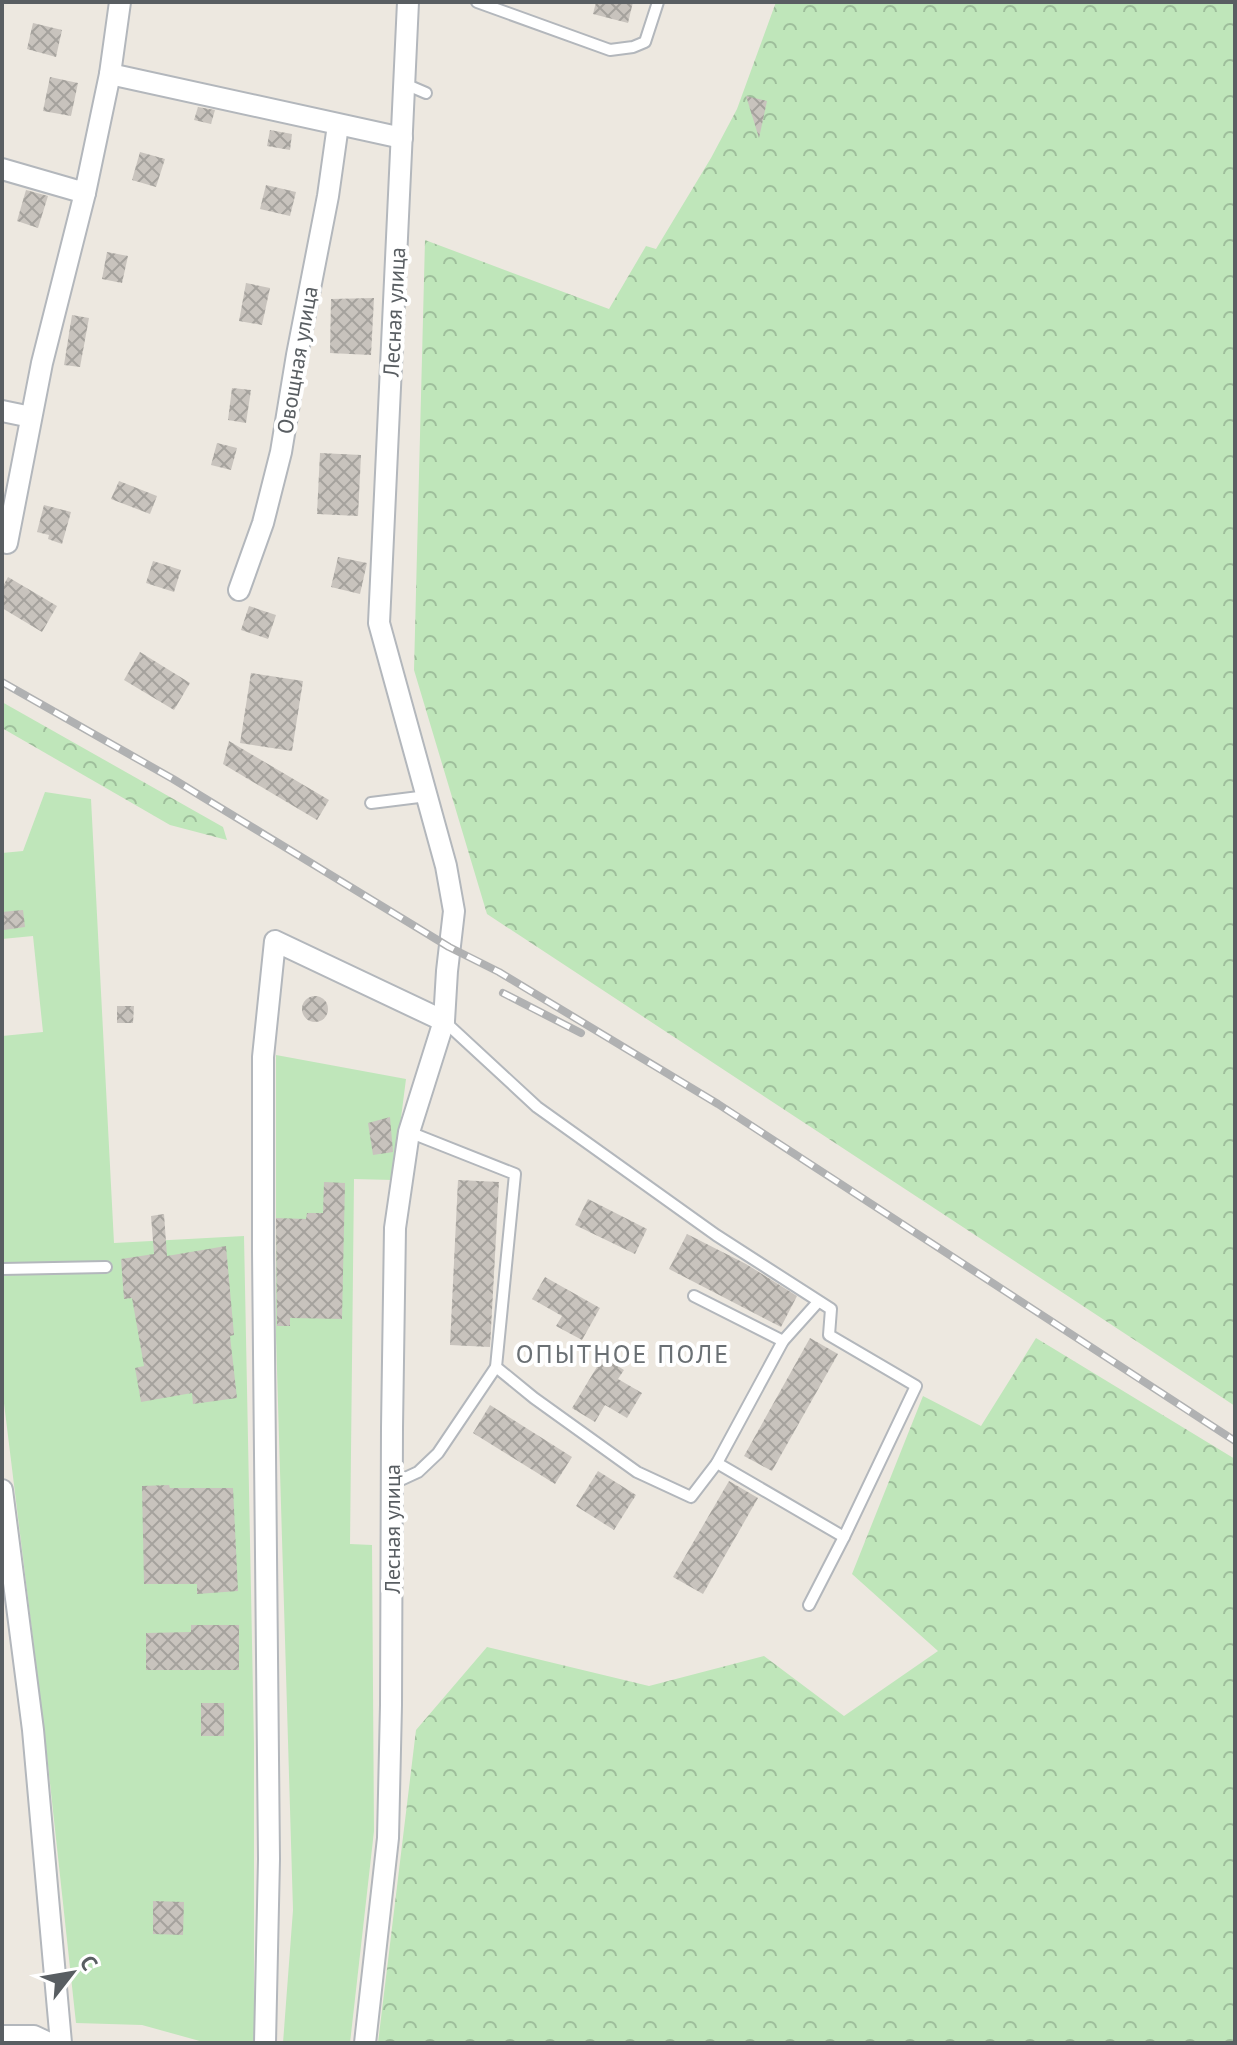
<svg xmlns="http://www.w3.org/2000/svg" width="1237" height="2045" viewBox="0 0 1237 2045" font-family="'PT Sans',sans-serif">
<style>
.forest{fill:url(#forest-crowns)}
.garden{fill:#bfe6ba}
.building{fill:url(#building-cross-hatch)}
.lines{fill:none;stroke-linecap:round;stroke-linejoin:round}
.lane-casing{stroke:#b3b7bc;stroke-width:14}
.street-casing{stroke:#b3b7bc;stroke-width:24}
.lane{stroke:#fff;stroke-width:10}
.street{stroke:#fff;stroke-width:20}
.rail-casing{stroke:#b0b1b2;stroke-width:8}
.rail{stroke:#fff;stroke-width:5;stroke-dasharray:15;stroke-linecap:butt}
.labels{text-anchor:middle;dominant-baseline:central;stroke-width:8;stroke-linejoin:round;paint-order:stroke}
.street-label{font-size:22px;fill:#595e62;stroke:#fff}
.quarter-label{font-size:26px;letter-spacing:2px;fill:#6a7074;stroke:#fff}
</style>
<defs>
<pattern id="forest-crowns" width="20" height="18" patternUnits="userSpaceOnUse" patternTransform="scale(2)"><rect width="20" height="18" fill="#bfe6ba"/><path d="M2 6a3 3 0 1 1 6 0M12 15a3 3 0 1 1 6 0" fill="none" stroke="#9ebe9b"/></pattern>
<pattern id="building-cross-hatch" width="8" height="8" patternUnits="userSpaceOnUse" patternTransform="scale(2)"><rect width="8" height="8" fill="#c8c3bd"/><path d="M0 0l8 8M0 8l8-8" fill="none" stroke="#a5a29d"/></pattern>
</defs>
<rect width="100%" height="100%" fill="#ede8e0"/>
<g class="forest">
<path d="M776,2H1235V1406L487,914L414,670L425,240L609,309L646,246L656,249L711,158L737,109Z"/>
<path d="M2,702L223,827L227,840L170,825L2,728Z"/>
<path d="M1036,1338L1235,1459V2043H378L416,1730L487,1647L649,1686L764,1656L844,1716L938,1651L852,1574L923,1396L981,1426Z"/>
</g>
<g class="garden">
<path d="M45,792L91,799L114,1243L244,1236L254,1744V2043H207L142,2025L76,2023L45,1737L2,1387V1036L43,1032L33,936L2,939V853L23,851Z"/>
<path d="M276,1055L406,1079L393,1180L354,1179L350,1544L372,1545L374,1831L350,2043H283L293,1910L276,1336Z"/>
</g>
<g class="building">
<path d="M596,2H633L628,23L593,14Z"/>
<path d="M33,23L62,30L56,57L27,49Z"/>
<path d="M50,77L78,83L71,116L43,111Z"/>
<path d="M746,96L767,101L759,138Z"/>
<path d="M198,107L215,110L211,124L194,120Z"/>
<path d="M270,130L292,134L290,150L267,146Z"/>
<path d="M140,152L165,159L156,187L132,180Z"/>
<path d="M266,185L296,192L290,216L260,209Z"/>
<path d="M26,190L48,196L38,228L17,221Z"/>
<path d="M107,252L128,256L122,283L102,279Z"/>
<path d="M246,283L270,288L262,325L239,321Z"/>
<path d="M374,298L371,355L330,353L331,299Z"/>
<path d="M72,315L89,318L80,367L64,365Z"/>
<path d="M232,388L251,390L246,423L228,420Z"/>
<path d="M217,443L237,448L231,470L211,465Z"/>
<path d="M320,453L361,455L358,516L317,514Z"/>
<path d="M119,481L157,496L150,514L111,499Z"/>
<path d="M44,505L71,512L62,544L48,539L49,535L37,532Z"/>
<path d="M338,557L367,563L360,594L331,587Z"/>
<path d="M153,561L181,570L174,592L146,583Z"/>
<path d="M8,577L57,606L42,632L2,608V588Z"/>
<path d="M249,606L276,615L268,639L241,630Z"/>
<path d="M140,652L190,683L174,710L124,680Z"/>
<path d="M251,673L303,681L292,751L240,743Z"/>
<path d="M229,741L329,800L317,820L223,764Z"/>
<path d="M23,910L25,927L4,930L2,912Z"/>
<circle cx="315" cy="1009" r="13"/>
<path d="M117,1006H134L133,1023H117Z"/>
<path d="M390,1117L393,1152L373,1155L368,1123Z"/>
<path d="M458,1180L499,1182L490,1347L450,1345Z"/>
<path d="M324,1182L345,1183L342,1319L290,1318V1326H277L276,1218L306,1219L307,1213H323Z"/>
<path d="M588,1199L647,1229L635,1254L575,1225Z"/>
<path d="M164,1214L167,1256L226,1246L234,1335L230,1336L237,1398L193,1404L192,1393L141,1402L135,1368L144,1366L132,1298L124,1299L121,1259L154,1254L151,1216Z"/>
<path d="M687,1234L746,1264L797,1296L781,1327L669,1269Z"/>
<path d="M545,1277L600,1308L582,1340L556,1326L562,1316L532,1299Z"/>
<path d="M810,1338L838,1354L772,1471L744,1456Z"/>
<path d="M603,1357L624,1370L618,1379L642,1393L627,1418L605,1405L595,1422L572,1408Z"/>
<path d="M490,1405L572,1457L555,1484L473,1433Z"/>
<path d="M598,1471L636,1495L614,1530L576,1506Z"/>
<path d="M729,1481L758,1498L703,1594L673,1577Z"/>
<path d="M169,1485L170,1488H233L238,1591L197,1594V1584H144L142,1486Z"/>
<path d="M191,1625H239V1670H146V1633L191,1632Z"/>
<rect x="201" y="1703" width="23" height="33"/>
<path d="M153,1901L184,1902L183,1935L153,1934Z"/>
</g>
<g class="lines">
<defs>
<g id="lane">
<path d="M477,2L610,50L633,47L645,42L658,2"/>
<path d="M405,84L426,93"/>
<path d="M371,803L427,796"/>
<path d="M444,1021L537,1107L716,1235L831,1309L829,1335L916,1386L844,1537L809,1605"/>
<path d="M409,1132L515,1174L496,1367L534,1398L637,1472L691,1497L717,1463L844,1537"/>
<path d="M2,1269L106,1267"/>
<path d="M694,1296L783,1341"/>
<path d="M717,1463L783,1341L818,1302"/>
<path d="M392,1484L418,1472L438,1453L496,1367"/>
</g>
<g id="street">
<path d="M110,74L402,138"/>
<path d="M2,169L85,193L110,74L120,2"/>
<path d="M2,411L31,417"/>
<path d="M7,543L42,363L85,193"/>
<path d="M239,590L263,523L281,452L297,355L328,196L338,125"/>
<path d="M2,1490L33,1730L61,2043"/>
<path d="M2,2036H34L49,2043"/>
<path d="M265,2043L269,1859L263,1251V1057L275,941L444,1021"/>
<path d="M365,2043L388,1838L391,1705L392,1428L395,1228L409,1132L444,1021L447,971L454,911L446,866L379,623L408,2"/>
</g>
</defs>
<use href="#lane" class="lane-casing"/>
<use href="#street" class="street-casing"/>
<use href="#lane" class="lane"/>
<use href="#street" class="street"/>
<defs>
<g id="rail">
<path d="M2,682L173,779L449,947L499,972L718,1104L1235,1441"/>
<path d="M503,993L581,1033"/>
</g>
</defs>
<use href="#rail" class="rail-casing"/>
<use href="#rail" class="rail"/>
</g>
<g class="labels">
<g class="street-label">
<text transform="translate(394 312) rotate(-87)">Лесная улица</text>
<text transform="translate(297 360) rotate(-80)">Овощная улица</text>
<text transform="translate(392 1529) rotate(-90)">Лесная улица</text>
</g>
<g class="quarter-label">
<text x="623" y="1353">ОПЫТНОЕ ПОЛЕ</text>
</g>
</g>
<rect width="1237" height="2045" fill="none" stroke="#595e62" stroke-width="8"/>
<g transform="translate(72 1973) rotate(59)" stroke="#ffffff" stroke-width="6" paint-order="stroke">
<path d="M0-6L14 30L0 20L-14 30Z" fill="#595e62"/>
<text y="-12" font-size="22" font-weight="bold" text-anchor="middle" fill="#595e62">С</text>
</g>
</svg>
